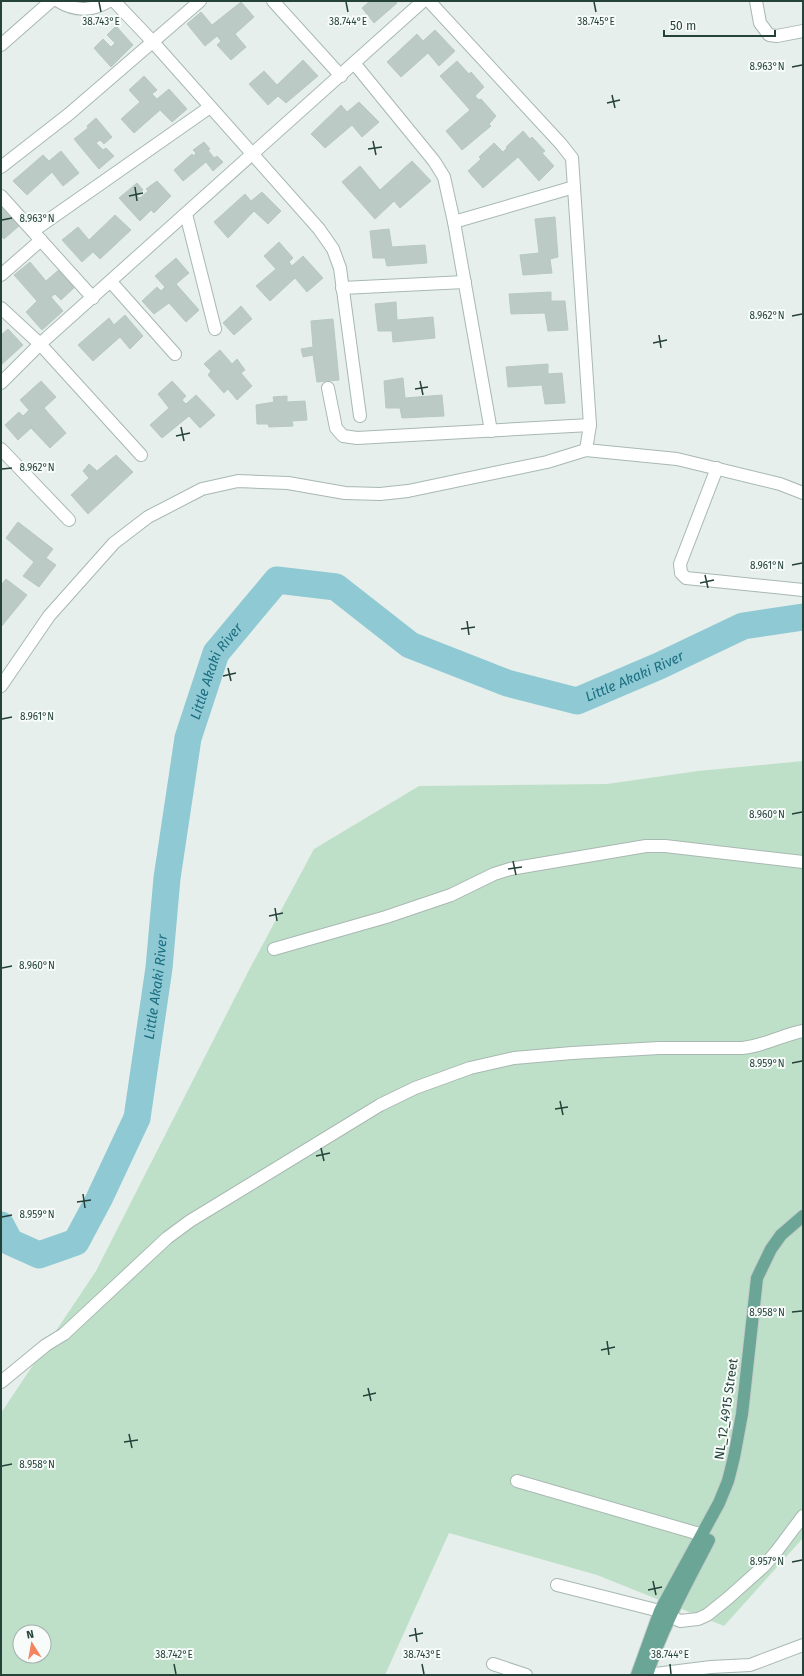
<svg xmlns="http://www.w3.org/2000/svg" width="804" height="1676" viewBox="0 0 804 1676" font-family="'Fira Sans',sans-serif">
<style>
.green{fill:#bfe0c8;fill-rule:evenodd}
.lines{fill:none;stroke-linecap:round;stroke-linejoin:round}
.river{stroke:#8ec9d4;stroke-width:27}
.building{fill:#bbcac4;stroke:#b8c9c2}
.minor-casing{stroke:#a8b8b2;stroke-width:14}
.major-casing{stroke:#c2cac8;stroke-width:14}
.minor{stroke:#fff;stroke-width:12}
.major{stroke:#6aa596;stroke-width:12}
.ticks{fill:none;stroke:#24423a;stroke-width:1.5}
.labels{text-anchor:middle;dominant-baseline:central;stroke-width:4;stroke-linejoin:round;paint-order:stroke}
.street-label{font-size:13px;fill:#24423a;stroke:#f7fbf9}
.water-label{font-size:14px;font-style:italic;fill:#1c6f80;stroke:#f7fbf9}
.ticks-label{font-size:10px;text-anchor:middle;fill:#24423a;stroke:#f7fbf9;stroke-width:4;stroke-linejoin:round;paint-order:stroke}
</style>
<rect width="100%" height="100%" fill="#e6efeb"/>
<path class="green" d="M803,761V1538L724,1626L597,1575L449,1533L385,1675H1V1413L96,1271L249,970L314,849L419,786L607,784L698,771ZM20,1632H44V1656H20Z"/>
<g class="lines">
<path class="river" id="s1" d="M1,1225L10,1242L39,1255L76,1242L99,1199L137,1118L159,968L167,878L188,738L216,653L277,580L336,587L410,645L507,683L577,701L659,666L743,626L803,617"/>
</g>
<g class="building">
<path d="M370,1H395L397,3L374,23L362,8Z"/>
<path d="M241,2L254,17L235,34L246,47L231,60L217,45L221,41L217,36L205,46L187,24L201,12L212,25Z"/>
<path d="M116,26L133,45L111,67L94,48L103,39L111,47L115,43L107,35Z"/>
<path d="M435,30L455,51L439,66L428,53L401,77L387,62L417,34L423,41Z"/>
<path d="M303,60L318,76L286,103L278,96L268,105L249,84L264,71L277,85Z"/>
<path d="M457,61L469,74L471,72L484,87L475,96L479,100L481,99L496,116L489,124L491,126L462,150L446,131L470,110L440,76Z"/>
<path d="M144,76L157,90L152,94L157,99L169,89L187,109L172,122L160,110L134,133L121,119L140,102L129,90Z"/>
<path d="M359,102L379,122L362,137L352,125L325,148L311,134L341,105L347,112Z"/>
<path d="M96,118L112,137L104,144L100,140L96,143L103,150L106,148L114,156L99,169L74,139L88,128L87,126Z"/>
<path d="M523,131L530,139L532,137L545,151L542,153L554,166L539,181L518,157L483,188L468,171L481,159L479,157L494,143L503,152L507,148L506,147Z"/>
<path d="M204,142L210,149L208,150L214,158L217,156L223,162L213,171L206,162L183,181L174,170L192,154L194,156L196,153L193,150Z"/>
<path d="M61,151L79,173L63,186L52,172L27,195L13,181L43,155L49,161Z"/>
<path d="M412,161L431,181L400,208L394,201L375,219L342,182L360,166L380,190Z"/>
<path d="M157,181L171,196L154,213L151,210L140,221L119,198L137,183L143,190L137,196L140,198L148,191L146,189Z"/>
<path d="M262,192L281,211L268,224L254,211L228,238L214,222L245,194L251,201Z"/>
<path d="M1,204L20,225L4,239L1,236Z"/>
<path d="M115,215L131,230L100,259L93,252L82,262L62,240L78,227L89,240Z"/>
<path d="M555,217L558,257L550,259L552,273L523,275L520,255L539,253L535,219Z"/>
<path d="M389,229L392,247L425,245L427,263L387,266L385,258H373L370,231Z"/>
<path d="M279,242L293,258L289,262L292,266L303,256L323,278L307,292L295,278L270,301L256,286L276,269L264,256Z"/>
<path d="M176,258L189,273L176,284L199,310L186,322L169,303L154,314L142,301L157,287L161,291L165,287L155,276Z"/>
<path d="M30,262L46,281L62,267L77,285L61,300L55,294L51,297L63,311L42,330L26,312L37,301L14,275Z"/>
<path d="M551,292V301H565L568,330L548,331L545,313L511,314L509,294Z"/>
<path d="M396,302L397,320L433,317L435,338L393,342L392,331H378L375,304Z"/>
<path d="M241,306L252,319L234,335L223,323Z"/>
<path d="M125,315L143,336L130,349L120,337L93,361L78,345L109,318L114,325Z"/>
<path d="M333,319L339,380L317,382L313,355L303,357L301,349L313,347L311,321Z"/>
<path d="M8,329L23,345L1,365V335Z"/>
<path d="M220,350L232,364L237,359L245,370L241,373L252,386L237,400L228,389L224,393L208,375L211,371L204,364Z"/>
<path d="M548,364V374L562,373L565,403L545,404L542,385L508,387L506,367Z"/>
<path d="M403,378L405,398L442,395L444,416L402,418L400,408H386L384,381Z"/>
<path d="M41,381L56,397L44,408L66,433L50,448L31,428L18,440L5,425L19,412L23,416L29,410L20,400Z"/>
<path d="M172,381L186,396L182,400L186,404L196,395L215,415L200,428L189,416L162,438L150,425L169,408L158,394Z"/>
<path d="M287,396V402L305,401L307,420L292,421L293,426L269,427L268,424H257L256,405L274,402L273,397Z"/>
<path d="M116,455L133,472L88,514L71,495L89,478L83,471L89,464L97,471Z"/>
<path d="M18,522L53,549L46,558L56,565L39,587L23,576L34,562L6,538Z"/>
<path d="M6,579L27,595L1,627V585Z"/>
</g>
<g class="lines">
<defs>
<g id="minor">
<path d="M58,1C76,12 92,11 109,1"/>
<path d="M114,1L152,41L319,229L333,249L340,268L360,416"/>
<path d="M273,1L341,76"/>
<path d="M429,1L561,144L572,158L590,425L586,450"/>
<path d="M756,1L760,23L769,35L777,36L803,31"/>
<path d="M1,45L51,1"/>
<path d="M354,63L434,161L444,177L454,222L491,431"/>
<path d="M1,167L69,114L200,1"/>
<path d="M1,196L93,298"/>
<path d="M186,214L215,329"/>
<path d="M454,222L574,187"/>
<path d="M33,231L210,107"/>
<path d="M1,275L41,240"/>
<path d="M111,282L175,354"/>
<path d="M342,288L465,282"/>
<path d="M1,308L40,344L141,455"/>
<path d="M1,383L40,344L423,1"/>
<path d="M328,388L336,428L343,436L357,438L590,425"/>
<path d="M1,449L69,520"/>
<path d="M717,468L680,564L681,573L686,578L803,590"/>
<path d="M1,686L49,616L114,543L148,517L202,489L238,481L288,483L345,493L380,494L408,491L547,462L586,450L677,459L780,484L803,493"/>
<path d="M274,949L386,917L451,895L494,874L510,869L646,846H665L803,862"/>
<path d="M1,1382L46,1345L64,1334L167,1238L190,1221L380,1105L415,1088L470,1068L514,1058L572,1053L659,1048H742C764,1046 782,1035 803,1031"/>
<path d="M517,1481L703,1535"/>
<path d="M557,1585L660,1611L680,1621L698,1619L707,1615L727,1599L764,1566L776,1552L803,1516"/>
<path d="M493,1664L526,1675"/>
<path d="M647,1675L711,1667L750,1665L803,1645"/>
</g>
<g id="major">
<path d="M637,1675L660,1611L719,1503L728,1481L734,1457L742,1414L757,1278L771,1249L781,1235L803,1216"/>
<path d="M647,1675C662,1627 686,1585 709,1540"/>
</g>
</defs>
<use href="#minor" class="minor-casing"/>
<use href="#major" class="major-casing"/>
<use href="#minor" class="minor"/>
<use href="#major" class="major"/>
</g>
<path class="ticks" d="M99,2L101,12M346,2L348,12M594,2L596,12M792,67L802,65M612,95L615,108M607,103L620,100M373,141L376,155M368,149L382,147M135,187L137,201M129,196L143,193M2,220L12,218M792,316L802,314M659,335L661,348M653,343L667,340M420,381L423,395M415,389L428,387M181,427L184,441M176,436L190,433M2,469L12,468M792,565L802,563M705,575L708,588M700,583L714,580M467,621L469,635M461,629L475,627M228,668L231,681M223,676L236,673M2,719L12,717M792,814L802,812M513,861L516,875M508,869L522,867M275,908L277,921M269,916L283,913M2,968L12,966M792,1063L802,1061M560,1101L563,1115M555,1109L568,1107M321,1148L324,1161M316,1156L330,1153M83,1194L85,1208M77,1202L91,1200M2,1217L12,1215M792,1312L802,1311M607,1341L609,1355M601,1350L615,1347M368,1388L371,1401M363,1396L376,1393M129,1434L132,1448M124,1442L138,1440M2,1466L12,1464M792,1562L802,1560M653,1581L656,1595M648,1590L662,1587M415,1628L417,1642M409,1636L423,1633M174,1664L176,1674M422,1664L424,1674M670,1664L671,1674"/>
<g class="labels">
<g class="street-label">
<text transform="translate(726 1409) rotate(-82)">NL_12_4915 Street</text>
</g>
<g class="water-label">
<text stroke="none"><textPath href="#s1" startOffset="685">Little Akaki River</textPath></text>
<text stroke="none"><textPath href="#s1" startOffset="1189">Little Akaki River</textPath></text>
<text stroke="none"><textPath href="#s1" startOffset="361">Little Akaki River</textPath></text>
</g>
</g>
<g class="ticks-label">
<text x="101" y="25">38.743°E</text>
<text x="348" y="25">38.744°E</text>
<text x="596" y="25">38.745°E</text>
<text x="767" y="70">8.963°N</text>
<text x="37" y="222">8.963°N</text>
<text x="767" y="319">8.962°N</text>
<text x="37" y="471">8.962°N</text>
<text x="767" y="569">8.961°N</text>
<text x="37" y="720">8.961°N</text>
<text x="767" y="818">8.960°N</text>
<text x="37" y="969">8.960°N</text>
<text x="767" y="1067">8.959°N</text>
<text x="37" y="1218">8.959°N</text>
<text x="767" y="1316">8.958°N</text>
<text x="37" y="1468">8.958°N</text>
<text x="767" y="1565">8.957°N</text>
<text x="174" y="1658">38.742°E</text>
<text x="422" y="1658">38.743°E</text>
<text x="670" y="1658">38.744°E</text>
</g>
<rect width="804" height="1676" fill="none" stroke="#24423a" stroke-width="4"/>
<g transform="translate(32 1644) rotate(349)"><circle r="19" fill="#f7fbf9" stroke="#a3b1ad"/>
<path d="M0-3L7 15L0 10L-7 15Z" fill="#f4845f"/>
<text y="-6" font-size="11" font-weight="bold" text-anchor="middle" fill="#24423a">N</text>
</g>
<path d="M664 30v6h111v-6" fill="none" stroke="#24423a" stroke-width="2"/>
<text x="670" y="30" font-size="12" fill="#24423a" stroke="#f7fbf9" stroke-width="3" paint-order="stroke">50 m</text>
</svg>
